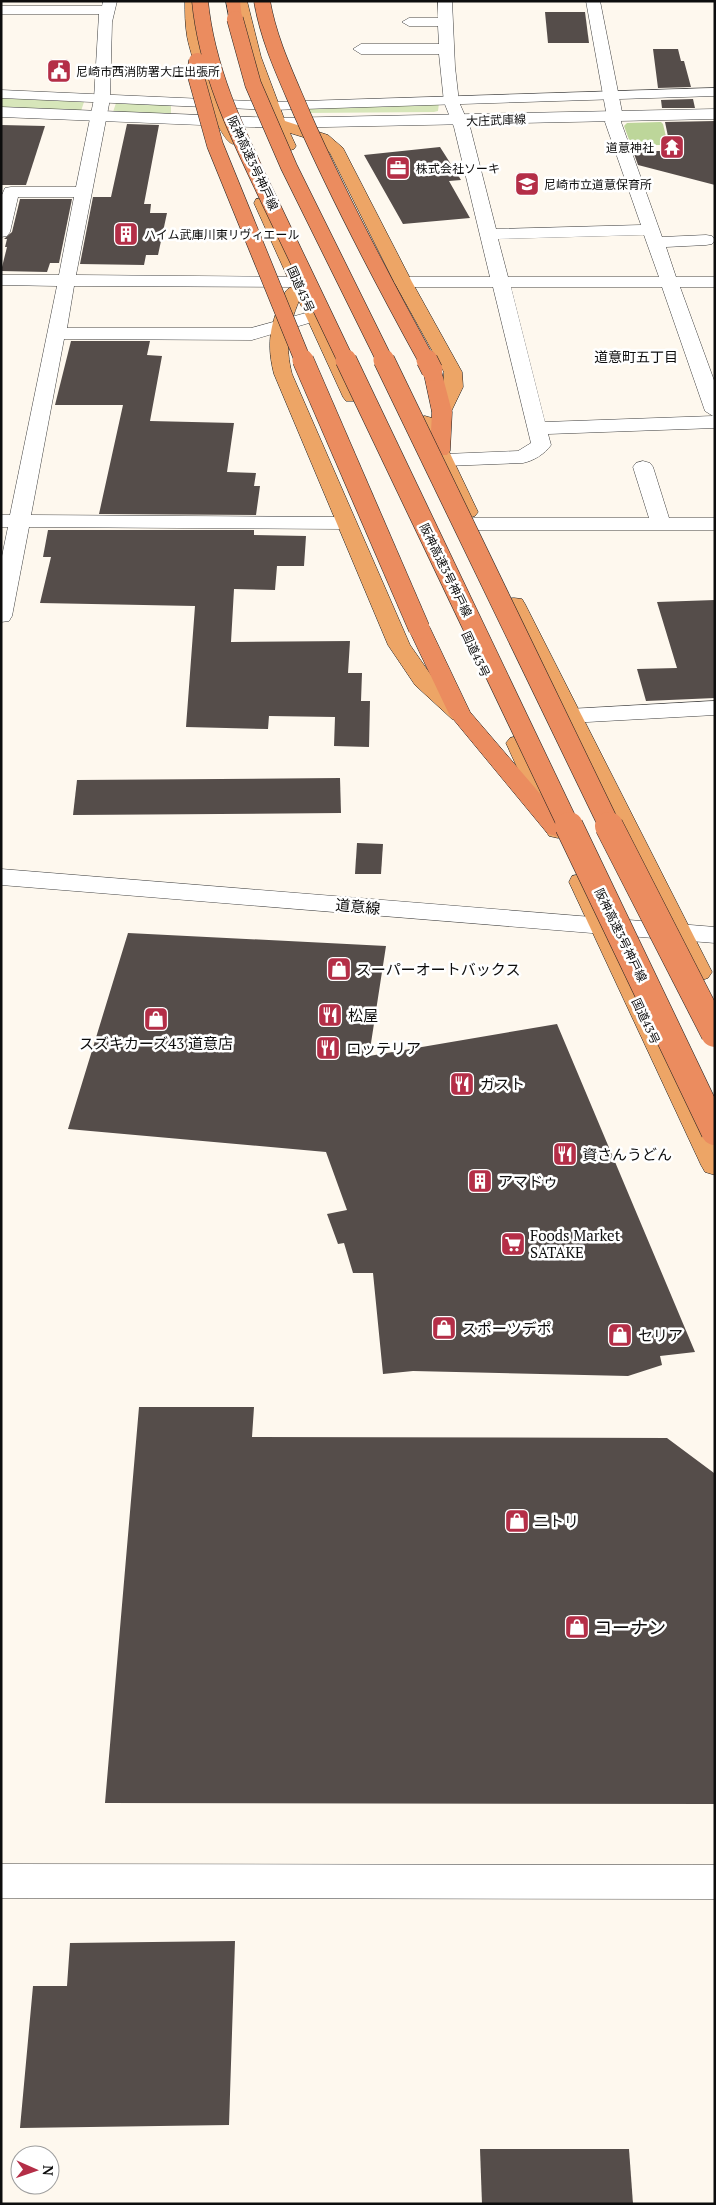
<svg xmlns="http://www.w3.org/2000/svg" width="716" height="2205" viewBox="0 0 716 2205" font-family="'PT Serif','Noto Sans JP',serif">
<style>
.green{fill:#d7e6ba}
.forest{fill:#bdd69a}
.building{fill:#554d4a}
.lines{fill:none;stroke-linecap:round;stroke-linejoin:round}
.pedestrian-casing{stroke:#404040;stroke-width:1}
.minor-casing{stroke:#404040;stroke-width:1}
.tertiary-casing{stroke:#404040;stroke-width:1}
.trunk-casing{stroke:#1e1e1e;stroke-width:1}
.motorway-casing{stroke:#1e1e1e;stroke-width:1}
.pedestrian{fill:#fff;fill-rule:evenodd}
.minor{fill:#fff;fill-rule:evenodd}
.tertiary{fill:#fff;fill-rule:evenodd}
.trunk{fill:#eda566;fill-rule:evenodd}
.motorway{fill:#eb8c5f;fill-rule:evenodd}
.motorway-bridge-far2-casing{stroke:#1e1e1e;stroke-width:17;stroke-linecap:butt}
.motorway-bridge-far1-casing{stroke:#1e1e1e;stroke-width:22;stroke-linecap:butt}
.motorway-bridge-casing{stroke:#1e1e1e;stroke-width:29;stroke-linecap:butt}
.motorway-bridge-far2{stroke:#eb8c5f;stroke-width:16}
.motorway-bridge-far1{stroke:#eb8c5f;stroke-width:21}
.motorway-bridge{stroke:#eb8c5f;stroke-width:28}
.labels{text-anchor:middle;dominant-baseline:central;stroke-width:5;stroke-linejoin:round;paint-order:stroke}
.far-poi-label{font-size:12px;fill:#0d0d0d;stroke:#fff;text-anchor:start}
.far-street-label{font-size:12px;fill:#0d0d0d;stroke:#fff}
.far-neighbourhood-label{font-size:14px;fill:#0d0d0d;stroke:#fff}
.street-label{font-size:15px;fill:#0d0d0d;stroke:#fff}
.poi-label{font-size:15px;fill:#0d0d0d;stroke:#fff;text-anchor:start}
.near-poi-label{font-size:18px;fill:#0d0d0d;stroke:#fff;text-anchor:start}
</style>
<rect width="100%" height="100%" fill="#fef8ee"/>
<g class="green">
<path d="M1,98L84,102L81,111L1,108Z"/>
<path d="M116,103L171,105V114L113,112Z"/>
<path d="M439,103L438,111L434,112L306,113L304,107Z"/>
</g>
<path class="forest" d="M661,122L663,124L668,145H631L624,126L627,123Z"/>
<g class="building">
<path d="M545,12H585L589,43H548Z"/>
<path d="M653,49H678L681,61H684L691,87L658,88Z"/>
<path d="M693,99L695,108H662L661,100Z"/>
<path d="M715,121V185L638,165L633,151H671L665,122Z"/>
<path d="M127,124L159,125L144,204H151L150,213H167L158,255H146L144,265L80,264L93,197H111Z"/>
<path d="M1,125L45,126L26,185H1Z"/>
<path d="M440,147L461,180L449,181L470,218L403,224L364,155Z"/>
<path d="M20,199H72L59,263H50L47,272L1,271L7,247H5L7,239H4L12,232Z"/>
<path d="M71,341H150L147,355L162,356L150,421L234,423L227,472L256,473L254,486H260L256,515L99,514L123,405H55Z"/>
<path d="M48,530H254V535L306,536L304,566H277L275,590L234,589L231,642L350,641L348,673H362L361,701H370L369,747L334,746L335,717L269,716L268,729L186,727L195,606L40,603L51,557H43Z"/>
<path d="M715,600V698L646,701L637,669L677,668L657,602Z"/>
<path d="M340,778L341,813L73,815L77,780Z"/>
<path d="M357,843L383,844L381,874H355Z"/>
<path d="M128,933L386,946L369,1056L557,1024L695,1352L660,1356L662,1365L628,1376L413,1371L383,1374L373,1273H353L344,1243L338,1244L327,1214L347,1210L326,1152L68,1129Z"/>
<path d="M139,1407H254L252,1437L667,1438L714,1473L715,1479V1804L105,1803Z"/>
<path d="M235,1941L229,2125L20,2128L33,1986H67L70,1943Z"/>
<path d="M480,2149H629L633,2204H482Z"/>
</g>
<g class="lines">
<defs>
<path id="pedestrian" d="M715,88V96L272,110L1,98V90L272,102Z"/>
<g id="minor">
<path d="M103,1H117L112,22L110,99L76,275L298,277L304,278L307,282L304,286L298,287L74,286L67,328H251L313,311L319,312L322,316L319,320L252,340L64,339L31,515L345,517L352,519L355,523L352,527L345,529L29,527L12,616L9,621L1,622V561L8,527H1V515H10L57,286L1,285V275H59L74,197H18L10,232L7,236L1,237V197L5,188L11,187H76L94,99L99,14H1V6H102Z"/>
<path d="M438,1H452L455,67L459,102L470,127L496,229L641,225L605,122L607,117L586,1H600L623,117L621,122L662,237L706,235L712,236L715,240L712,244L706,245L666,247L676,277H715V287H680L715,383V428L548,434L551,445C545,454 533,461 523,463L445,466L438,464L435,460L438,456L445,454L518,451L531,443L493,287H403L397,286L394,282L397,278L403,277H490L454,127L444,102L439,54H361L353,49L361,44H439L438,26H409L402,22L409,18H438ZM644,235L659,277H508L498,239ZM511,287H662L705,411L713,416L545,422Z"/>
<path d="M643,461L650,463L653,467L669,518H715V530H474L467,528L464,524L467,520L474,518H649L633,467L636,463Z"/>
<path d="M715,701V715L569,723L561,721L558,716L561,711L569,709Z"/>
</g>
<g id="tertiary">
<path d="M1,107L277,118L715,109V119L277,128L1,117Z"/>
<path d="M1,869L715,927V943L1,885Z"/>
<path d="M1,1864L715,1865V1899L1,1898Z"/>
</g>
<g id="trunk">
<path d="M185,1H199C200,51 220,94 241,139L239,142L233,144C217,140 190,54 187,36C185,24 185,13 185,1Z"/>
<path d="M233,1H247L261,57L285,121L328,135L343,148L412,282L462,372L463,387L449,416H435L432,412L443,387L444,372L394,282L330,153L316,141L290,133L296,146L294,149L288,151L280,146L251,75Z"/>
<path d="M262,198L268,199L270,203L363,397L360,401H346L343,397L299,301C288,327 285,347 292,374L410,645L431,675L468,709L471,714L468,719L460,721L452,719L415,685L388,645L274,374C267,347 269,327 281,301C284,295 285,289 292,287L254,203L256,199Z"/>
<path d="M425,416L432,418L435,422L478,512L475,516L468,518L461,516L458,512L415,422L418,418Z"/>
<path d="M514,598L522,599L525,604L712,972L708,978L699,981L690,978L686,972L503,604L506,599Z"/>
<path d="M518,736L526,738L530,743L570,831L567,836L558,838L549,836L546,831L506,743L510,738Z"/>
<path d="M581,874L590,876L593,882L715,1135V1175L705,1172L701,1165L569,882L572,876Z"/>
</g>
<g id="motorway">
<path d="M226,1H240L242,19L240,22H230Z"/>
<path d="M432,364L439,366L441,370L452,412L450,451L447,455H433L430,451L432,412L423,370L425,366Z"/>
<path d="M419,621L427,623L430,628L470,712L566,824L569,829L566,834L557,836L548,834L449,714L408,628L411,623Z"/>
</g>
</defs>
<use href="#pedestrian" class="pedestrian-casing"/>
<use href="#minor" class="minor-casing"/>
<use href="#tertiary" class="tertiary-casing"/>
<use href="#trunk" class="trunk-casing"/>
<use href="#motorway" class="motorway-casing"/>
<use href="#pedestrian" class="pedestrian"/>
<use href="#minor" class="minor"/>
<use href="#tertiary" class="tertiary"/>
<use href="#trunk" class="trunk"/>
<use href="#motorway" class="motorway"/>
<defs>
<g id="motorway-bridge-far2">
<path d="M200,1C207,74 240,139 271,204C296,256 321,309 346,361"/>
<path d="M262,1C269,42 287,78 303,116C340,200 383,281 427,361"/>
<path d="M235,19L253,84L289,167L385,361"/>
<path d="M197,61L195,73L215,145L303,361"/>
</g>
<g id="motorway-bridge-far1">
<path d="M303,360L419,628"/>
<path d="M346,360L569,827"/>
<path d="M384,360L610,827"/>
<path d="M427,360L432,370"/>
</g>
<g id="motorway-bridge">
<path d="M569,826L715,1131"/>
<path d="M609,826L715,1033"/>
</g>
</defs>
<use href="#motorway-bridge-far2" class="motorway-bridge-far2-casing"/>
<use href="#motorway-bridge-far1" class="motorway-bridge-far1-casing"/>
<use href="#motorway-bridge" class="motorway-bridge-casing"/>
<use href="#motorway-bridge-far2" class="motorway-bridge-far2"/>
<use href="#motorway-bridge-far1" class="motorway-bridge-far1"/>
<use href="#motorway-bridge" class="motorway-bridge"/>
</g>
<defs>
<symbol id="civic-square" viewBox="-11 -11 22 22"><rect x="-9" y="-9" width="18" height="18" rx="4" fill="#b42e47" stroke="#fff"/><path d="M-.6-6.5H3V-4.5H.6V-3L4-1V1h2V6H-6V1h2V-1L-.6-3ZM-1.2 2.5V6h2.4V2.5Z" fill="#fff"/></symbol>
<symbol id="temple-square" viewBox="-11 -11 22 22"><rect x="-9" y="-9" width="18" height="18" rx="4" fill="#b42e47" stroke="#fff"/><path d="M0-6L5-2H3V0L6.5 2.5H4V6H1.5V3h-3V6H-4V2.5H-6.5L-3 0V-2H-5Z" fill="#fff"/></symbol>
<symbol id="office-square" viewBox="-11 -11 22 22"><rect x="-9" y="-9" width="18" height="18" rx="4" fill="#b42e47" stroke="#fff"/><path d="M-6-3h4V-5.5h4V-3h4V5H-6ZM-1-4.5V-3h2v-1.5ZM-6 0V1H6V0Z" fill="#fff"/></symbol>
<symbol id="school-square" viewBox="-11 -11 22 22"><rect x="-9" y="-9" width="18" height="18" rx="4" fill="#b42e47" stroke="#fff"/><path d="M0-5L7-2L0 1L-7-2ZM-4 1L0 2.5L4 1V4Q0 6-4 4Z" fill="#fff"/></symbol>
<symbol id="building-square" viewBox="-11 -11 22 22"><rect x="-9" y="-9" width="18" height="18" rx="4" fill="#b42e47" stroke="#fff"/><path d="M-4-6H4V6H1V3H-1V6H-4ZM-2.5-4.3h1.7v1.8h-1.7ZM.8-4.3h1.7v1.8H.8ZM-2.5-1h1.7V.8h-1.7ZM.8-1h1.7V.8H.8Z" fill="#fff"/></symbol>
<symbol id="shop-square" viewBox="-11 -11 22 22"><rect x="-9" y="-9" width="18" height="18" rx="4" fill="#b42e47" stroke="#fff"/><path d="M-5-2.5h2.3a2.7 3.5 0 0 1 5.4 0H5L5.5 6h-11ZM-1.5-2.5h3a1.5 2.3 0 0 0-3 0Z" fill="#fff"/></symbol>
<symbol id="restaurant-square" viewBox="-11 -11 22 22"><rect x="-9" y="-9" width="18" height="18" rx="4" fill="#b42e47" stroke="#fff"/><path d="M-5-6h1v4h1v-4h1v4h1v-4h1v5L-1.5 .5V6h-2V.5L-5-1ZM5-6V6H3V1.5H1.5Q1.5-4 5-6Z" fill="#fff"/></symbol>
<symbol id="supermarket-square" viewBox="-11 -11 22 22"><rect x="-9" y="-9" width="18" height="18" rx="4" fill="#b42e47" stroke="#fff"/><path d="M-6-5.5h2.5l.6 2H6L4.5 2H-2.5L-4.4-4H-6ZM-1.5 3.2a1.3 1.3 0 1 0 .1 0ZM3 3.2a1.3 1.3 0 1 0 .1 0Z" fill="#fff"/></symbol>
</defs>
<g fill-rule="evenodd">
<use href="#civic-square" x="45" y="57" width="28" height="28"/>
<use href="#temple-square" x="658" y="133" width="28" height="28"/>
<use href="#office-square" x="384" y="154" width="28" height="28"/>
<use href="#school-square" x="513" y="170" width="28" height="28"/>
<use href="#building-square" x="112" y="220" width="28" height="28"/>
<use href="#shop-square" x="325" y="955" width="28" height="28"/>
<use href="#restaurant-square" x="316" y="1001" width="28" height="28"/>
<use href="#shop-square" x="142" y="1005" width="28" height="28"/>
<use href="#restaurant-square" x="314" y="1034" width="28" height="28"/>
<use href="#restaurant-square" x="448" y="1070" width="28" height="28"/>
<use href="#restaurant-square" x="551" y="1140" width="28" height="28"/>
<use href="#building-square" x="466" y="1167" width="28" height="28"/>
<use href="#supermarket-square" x="499" y="1230" width="28" height="28"/>
<use href="#shop-square" x="430" y="1314" width="28" height="28"/>
<use href="#shop-square" x="606" y="1321" width="28" height="28"/>
<use href="#shop-square" x="503" y="1507" width="28" height="28"/>
<use href="#shop-square" x="563" y="1613" width="28" height="28"/>
</g>
<g class="labels">
<g class="far-poi-label">
<text x="76" y="71">尼崎市西消防署大庄出張所</text>
<text x="654" y="147" text-anchor="end">道意神社</text>
<text x="416" y="168">株式会社ソーキ</text>
<text x="544" y="184">尼崎市立道意保育所</text>
<text x="144" y="234">ハイム武庫川東リヴィエール</text>
</g>
<g class="far-street-label">
<text transform="translate(496 120) rotate(-2)">大庄武庫線</text>
<text transform="translate(253 163) rotate(65)">阪神高速3号神戸線</text>
<text transform="translate(301 289) rotate(66)">国道43号</text>
<text transform="translate(446 570) rotate(64)">阪神高速3号神戸線</text>
<text transform="translate(476 654) rotate(65)">国道43号</text>
<text transform="translate(621 935) rotate(64)">阪神高速3号神戸線</text>
<text transform="translate(646 1021) rotate(65)">国道43号</text>
</g>
<g class="far-neighbourhood-label">
<text x="636" y="356">道意町五丁目</text>
</g>
<g class="street-label">
<text transform="translate(358 906) rotate(5)">道意線</text>
</g>
<g class="poi-label">
<text x="356" y="969">スーパーオートバックス</text>
<text x="348" y="1015">松屋</text>
<text x="156" y="1043" text-anchor="middle">スズキカーズ43 道意店</text>
<text x="346" y="1048">ロッテリア</text>
<text x="480" y="1084">ガスト</text>
<text x="582" y="1154">資さんうどん</text>
<text x="498" y="1181">アマドゥ</text>
<text x="530" y="1235">Foods Market<tspan x="530" dy="17">SATAKE</tspan></text>
<text x="462" y="1328">スポーツデポ</text>
<text x="638" y="1335">セリア</text>
<text x="534" y="1521">ニトリ</text>
</g>
<g class="near-poi-label">
<text x="594" y="1627">コーナン</text>
</g>
</g>
<rect width="716" height="2205" fill="none" stroke="#0d0d0d" stroke-width="5"/>
<g transform="translate(35 2170) rotate(92)"><circle r="24" fill="#ffffff" stroke="#9e9e9e"/>
<path d="M0-4L9 19L0 12L-9 19Z" fill="#b42e47"/>
<text y="-8" font-size="14" font-weight="bold" text-anchor="middle" fill="#0d0d0d">N</text>
</g>
</svg>
